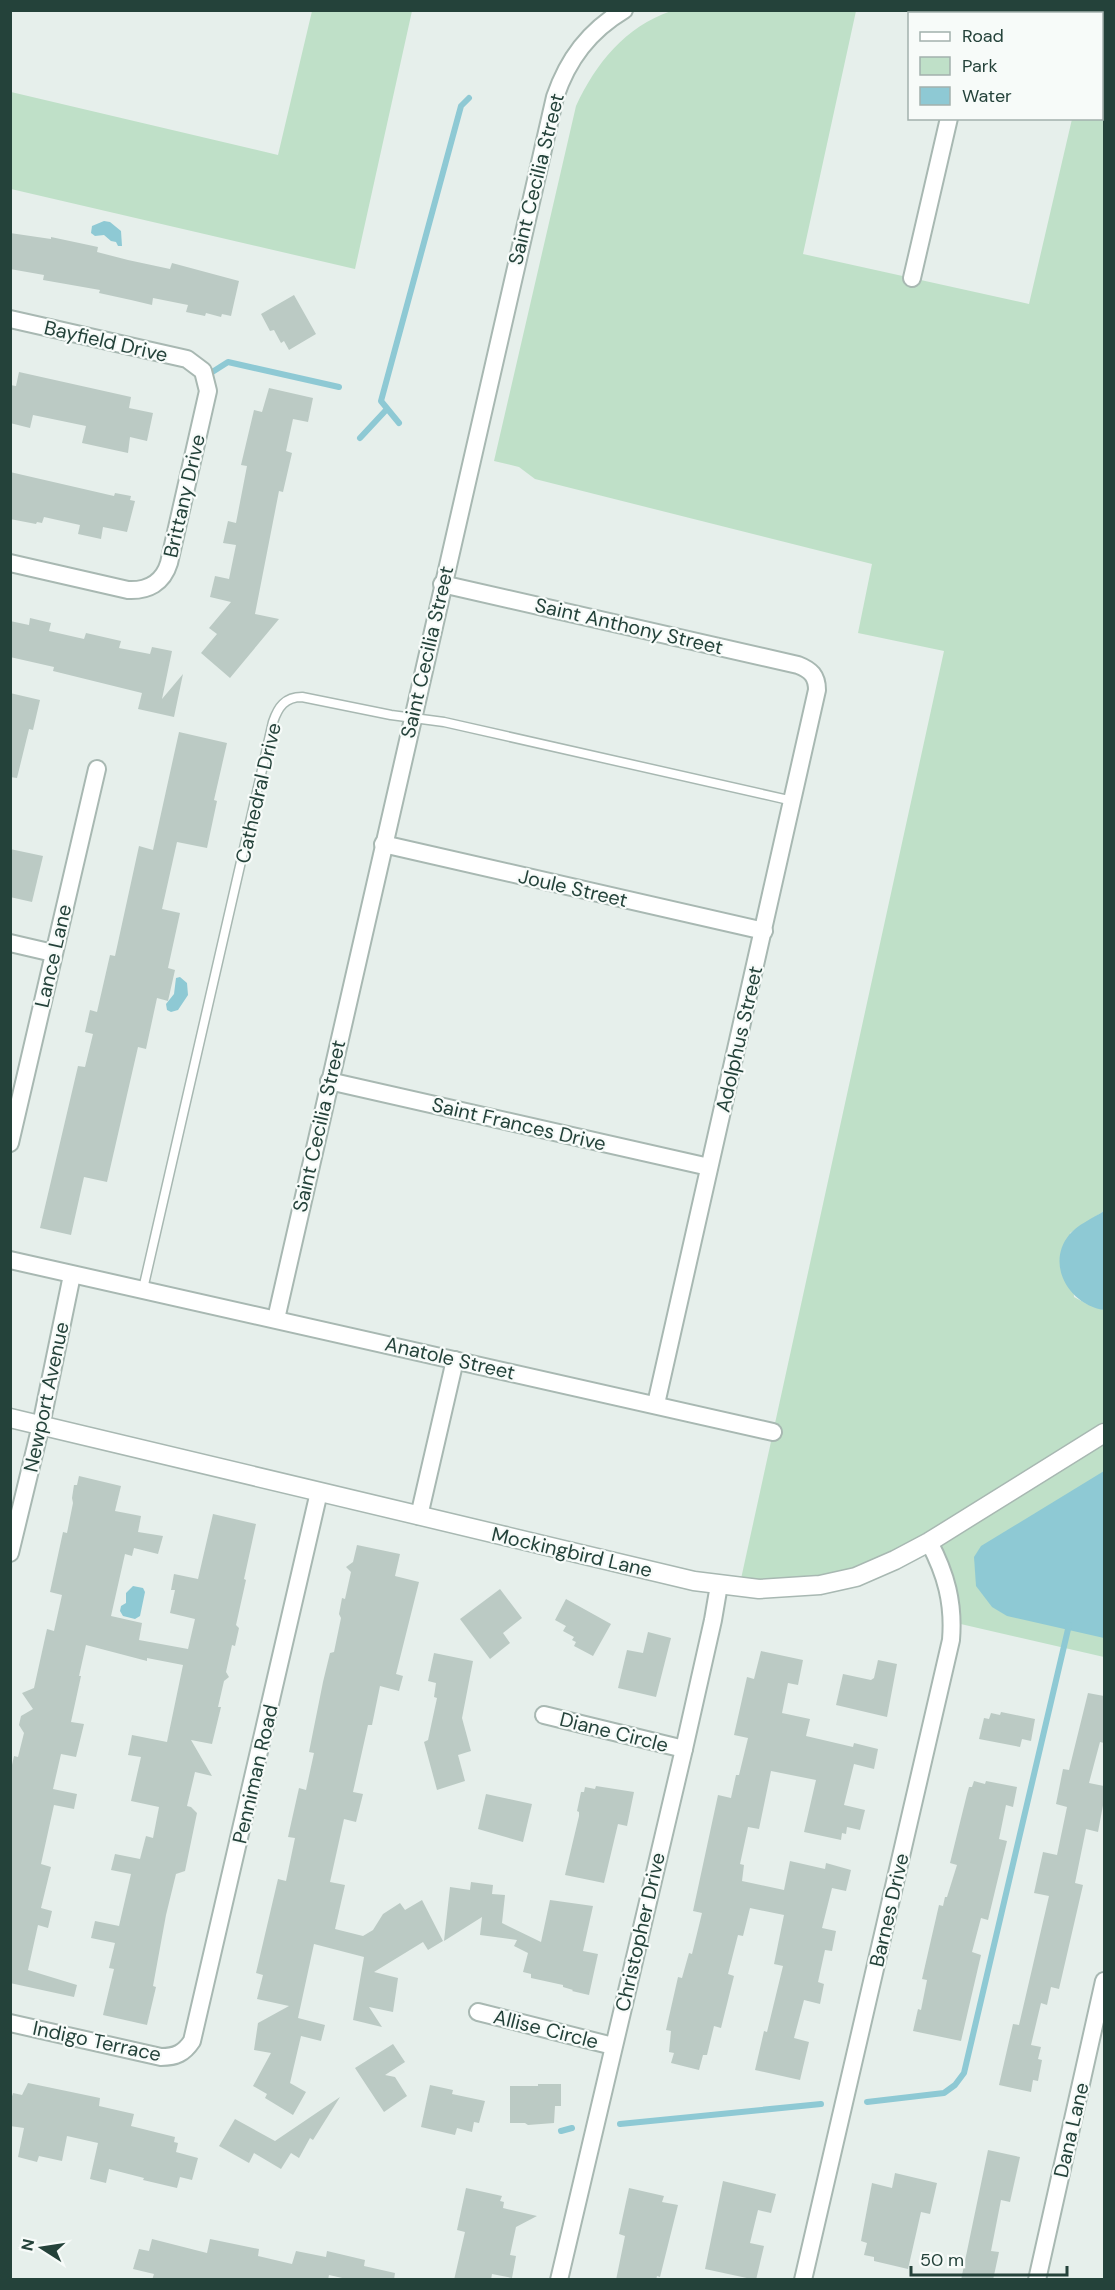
<svg xmlns="http://www.w3.org/2000/svg" width="1115" height="2290" viewBox="0 0 1115 2290" font-family="'DM Sans',sans-serif">
<style>
.green{fill:#bfe0c8}
.water{fill:#8ec9d4}
.lines{fill:none;stroke-linecap:round;stroke-linejoin:round}
.stream{stroke:#8ec9d4;stroke-width:6}
.building{fill:#bbcac4}
.service-casing{stroke:#a8b8b2;stroke-width:11}
.minor-casing{stroke:#a8b8b2;stroke-width:20}
.tertiary-casing{stroke:#a8b8b2;stroke-width:21}
.service{stroke:#fff;stroke-width:8}
.minor{stroke:#fff;stroke-width:16}
.tertiary{stroke:#fff;stroke-width:18}
.labels{text-anchor:middle;dominant-baseline:central;stroke-width:4.5;stroke-linejoin:round;paint-order:stroke}
.street-label{font-size:20px;fill:#24423a;stroke:#f7fbf9}
</style>
<rect width="100%" height="100%" fill="#e6efeb"/>
<g class="green">
<path d="M312,11H412L355,269L11,189V92L278,155Z"/>
<path d="M671,11H856L803,254L1029,304L1072,119L1102,118V14L1096,13V11H1104V1211L1070,1233L1074,1297L1087,1304L1104,1310V1657L952,1622L929,1542L870,1572L739,1588L944,651L858,633L872,564L535,479L519,467L494,461L576,106C596,63 625,27 671,11Z"/>
</g>
<g class="water">
<path d="M104,221L110,222L121,231L122,246H118L116,242L111,241L104,235L95,236L91,233L92,226Z"/>
<path d="M180,977L187,983L188,995L178,1010L171,1012L167,1010L166,1004L174,994L176,978Z"/>
<path d="M1104,1211V1310C1070,1305 1045,1265 1069,1235C1077,1225 1093,1218 1104,1211Z"/>
<path d="M1104,1471V1638L1007,1616L992,1607L976,1586L974,1557L981,1546Z"/>
<path d="M133,1586L143,1588L145,1592L140,1616L135,1619L123,1616L120,1611L121,1606L126,1603V1593Z"/>
</g>
<g class="lines">
<g class="stream">
<path d="M206,376L228,362L339,387"/>
<path d="M399,423L381,401L461,106L469,98"/>
<path d="M360,438L387,409"/>
<path d="M867,2102L944,2093L955,2085L964,2073L1069,1625"/>
<path d="M620,2124L821,2104"/>
<path d="M561,2131L572,2128"/>
</g>
</g>
<g class="building">
<path d="M10,233L51,239V237L98,247L97,252L128,260L170,269L172,263L239,281L231,316L222,314L221,317L206,313L205,316L186,312L188,305L153,298L152,305L131,300L99,293L100,290L43,280L44,275L10,269Z"/>
<path d="M294,295L316,334L289,350L284,341L281,343L274,330L270,331L261,314Z"/>
<path d="M19,372L131,397L129,408L153,413L147,441L130,437L128,453L82,443L86,426L33,415L30,428L10,423V385L16,386Z"/>
<path d="M269,388L313,398L308,422L293,419L286,451L292,453L283,492L279,491L255,614L279,619L230,678L201,653L217,634L209,628L231,602L210,597L215,576L229,579L236,545L223,543L228,521L236,523L247,466L241,465L254,410L262,412Z"/>
<path d="M10,472L114,496L115,493L131,496L130,500L135,501L127,532L103,527L101,539L78,534L80,525L44,517L42,523L37,522L36,524L10,519Z"/>
<path d="M30,618L51,623L49,631L84,639L86,633L121,641L119,648L150,654L152,647L172,651L162,699L183,674L174,717L138,709L142,693L53,671L54,667L10,657V621L29,625Z"/>
<path d="M10,693L40,700L33,730L29,729L17,778L10,777Z"/>
<path d="M179,732L227,743L214,800L217,801L207,848L177,842L162,909L180,913L168,968L175,970L168,1001L157,998L146,1049L138,1047L107,1182L84,1177L71,1235L40,1228L78,1066L85,1067L93,1034L85,1032L90,1010L97,1012L110,955L115,956L139,846L153,850Z"/>
<path d="M10,849L43,856L32,902L10,897Z"/>
<path d="M79,1476L121,1486L115,1511L141,1516L138,1532L163,1536L158,1554L134,1548L132,1556L125,1554L111,1616L142,1623L139,1640L188,1649L195,1619L170,1613L175,1590H171L174,1574L198,1579L213,1514L256,1524L244,1579L246,1580L236,1625L239,1628L235,1646L232,1645L226,1672L229,1677L224,1681L218,1707H221L212,1744L191,1740L212,1776L195,1772L187,1806L191,1807L197,1813L185,1871L176,1874L166,1915L153,1986L156,1987L147,2025L103,2015L114,1969L109,1968L115,1943L91,1938L95,1921L119,1926L131,1874L111,1870L115,1854L140,1859L146,1836L153,1838L159,1807L131,1801L141,1757L128,1755L132,1735L167,1742L183,1665L147,1658V1661L86,1645L79,1676H81L71,1722L84,1724L76,1757L61,1754L53,1789L77,1794L74,1809L54,1805L41,1864L51,1867L41,1908L52,1911L48,1928L38,1925L28,1970L77,1985L74,1997L10,1983V1774L14,1756L18,1757L24,1733L19,1725L21,1716L33,1709L22,1693L34,1688L47,1629L54,1631L62,1595L50,1592L63,1532L67,1533L73,1503L72,1498L74,1485H77Z"/>
<path d="M357,1545L400,1554L395,1576L419,1582L396,1674L403,1676L399,1691L380,1686L372,1725H368L353,1792L363,1794L356,1822L344,1819L330,1882L345,1885L335,1929L363,1936L373,1930L383,1914L400,1903L405,1910L422,1900L443,1941L428,1950L423,1942L374,1972L398,1978L393,2012L369,2007L382,2027L353,2020L364,1957L314,1944L298,2018L325,2025L321,2041L301,2036L290,2083L306,2092L293,2115L265,2098L267,2094L253,2086L271,2053L254,2050L258,2023L289,2006L257,1999L263,1975L256,1973L278,1879L286,1881L295,1838L288,1837L299,1788L306,1790L314,1753L309,1752L323,1682L330,1653L334,1652L341,1618L339,1614L342,1598L345,1599L351,1572L346,1567L353,1562Z"/>
<path d="M500,1589L522,1618L503,1633L510,1643L490,1659L460,1619Z"/>
<path d="M566,1599L611,1624L593,1656L574,1646L576,1642L572,1640L574,1637L563,1631L566,1626L555,1620Z"/>
<path d="M648,1632L671,1638L656,1697L618,1688L627,1650L643,1653Z"/>
<path d="M761,1651L803,1660L798,1685L788,1683L782,1713L810,1719L806,1736L853,1747L854,1743L878,1749L874,1769L854,1764L844,1805L865,1810L860,1830L847,1827L846,1834L842,1833L841,1840L804,1832L816,1780L771,1771L759,1829L748,1827L740,1864L744,1865L742,1881L784,1890L790,1861L825,1869L826,1863L851,1870L846,1891L832,1888L822,1928L836,1931L832,1951L825,1950L818,1982L824,1984L820,2004L804,2000L794,2038L809,2042L800,2080L755,2070L764,2031L767,2032L783,1966L774,1964L784,1915L750,1908L743,1936L738,1935L728,1974L734,1976L721,2028L714,2026L707,2055H703L699,2070L671,2063L674,2053L669,2052L671,2031L666,2030L678,1977L682,1978L689,1953L692,1954L702,1913L693,1911L718,1795L731,1798L736,1775H739L748,1738L734,1735L747,1677L754,1679Z"/>
<path d="M434,1653L473,1661L462,1718L471,1751L458,1755L465,1781L437,1790L424,1742L428,1740L437,1698L434,1697L436,1683L428,1681Z"/>
<path d="M878,1660L897,1664L887,1717L836,1705L843,1674L871,1680L874,1678Z"/>
<path d="M1088,1693L1104,1696V1743L1100,1742L1089,1783L1104,1786V1800L1098,1832L1086,1829L1075,1883L1083,1885L1059,1989L1051,1987L1047,2005L1041,2003L1031,2045L1041,2047L1038,2059L1042,2060L1038,2081L1033,2080L1031,2092L999,2085L1013,2024L1019,2025L1049,1896L1034,1893L1043,1852L1057,1855L1067,1807L1056,1804L1063,1769L1069,1770Z"/>
<path d="M1001,1712L1035,1719L1031,1741L1022,1739L1020,1747L979,1739L984,1718L989,1719L991,1713L1000,1715Z"/>
<path d="M974,1781L985,1784L986,1781L1017,1787L1013,1807L1006,1805L999,1839L1007,1841L988,1920L981,1918L972,1952L981,1955L961,2041L913,2031L918,2009L921,2010L927,1980L922,1979L939,1905L943,1906L945,1897H947L957,1865L950,1863L967,1794L969,1787H972Z"/>
<path d="M596,1786L634,1792L627,1826L618,1824L604,1883L565,1875L579,1816V1812L577,1811L581,1792H584L585,1787L595,1789Z"/>
<path d="M486,1794L532,1804L523,1842L478,1829Z"/>
<path d="M471,1882L493,1885L492,1894L505,1895L502,1923L541,1942L550,1900L593,1906L583,1951L598,1954L589,1995L572,1991L573,1990L563,1987V1985L531,1978V1974L523,1972L528,1953L514,1946L517,1940L480,1935L482,1917L444,1941L450,1887L470,1890Z"/>
<path d="M393,2044L405,2062L385,2075L395,2077L407,2096L384,2112L355,2068Z"/>
<path d="M28,2083L100,2098L99,2106L134,2114L131,2126L175,2137L174,2142L178,2143L176,2152L198,2158L192,2180L180,2177L177,2188L143,2180L144,2178L109,2169L106,2183L90,2179L98,2143L67,2136L62,2161L39,2156L37,2162L18,2157L24,2128L10,2126V2103L13,2093L22,2095Z"/>
<path d="M538,2084H561V2106H555L554,2123L528,2125L525,2123H510V2086H538Z"/>
<path d="M430,2085L453,2090L452,2094L485,2101L479,2123L474,2122L472,2132L457,2128L455,2135L421,2127Z"/>
<path d="M340,2097L313,2140L310,2138L299,2158L291,2153L281,2169L254,2153L249,2163L219,2146L235,2119L275,2141Z"/>
<path d="M988,2150L1020,2157L1010,2202L1001,2200L991,2251L999,2252L993,2280H961Z"/>
<path d="M895,2173L937,2183L930,2214L921,2212L908,2269L874,2261V2257L864,2255L867,2243L861,2241L872,2183L892,2188Z"/>
<path d="M723,2181L776,2194L771,2213L758,2210L750,2243L764,2246L756,2280L705,2269Z"/>
<path d="M466,2188L502,2196L500,2201L504,2202L503,2208L537,2216L516,2227L510,2255L516,2256L512,2278L492,2274L491,2280H454L465,2232L457,2230Z"/>
<path d="M629,2188L664,2196L662,2202L678,2205L660,2277L657,2276L656,2280H616L625,2236L619,2234Z"/>
<path d="M152,2239L207,2253L210,2239L259,2249L258,2256L292,2264L296,2251L326,2257L327,2251L365,2260L364,2266L395,2273L394,2280H351L329,2275L328,2280H152L154,2274L133,2269L139,2249L149,2251Z"/>
</g>
<g class="lines">
<defs>
<path id="service" d="M143,1289L273,722C278,707 285,697 302,697L391,715L444,722L793,801"/>
<g id="minor">
<path d="M973,14L974,10"/>
<path d="M912,278L949,118"/>
<path d="M10,319L187,359L203,371L208,391L169,563C163,583 148,591 128,590L10,563"/>
<path d="M442,584L798,665C811,670 817,676 817,690L656,1404"/>
<path d="M383,844L764,931"/>
<path d="M10,943L53,953"/>
<path d="M329,1081L709,1167"/>
<path d="M10,1143L97,769"/>
<path d="M10,1260L773,1432"/>
<path d="M276,1319L555,97C568,59 589,31 624,10"/>
<path d="M419,1516L455,1360"/>
<path d="M10,1553L41,1425L72,1275"/>
<path d="M544,1715L684,1749"/>
<path d="M478,2012L613,2046"/>
<path d="M10,2023L161,2057C176,2057 184,2053 192,2041L319,1492"/>
<path d="M559,2280L684,1749L713,1620L719,1585"/>
<path d="M803,2280L951,1640C954,1603 946,1574 929,1542"/>
<path d="M1037,2280L1104,1981"/>
</g>
<path id="tertiary" d="M10,1418L694,1581L759,1589L820,1585L856,1577L895,1560L929,1542L1104,1433"/>
</defs>
<use href="#service" class="service-casing"/>
<use href="#minor" class="minor-casing"/>
<use href="#tertiary" class="tertiary-casing"/>
<use href="#service" class="service"/>
<use href="#minor" class="minor"/>
<use href="#tertiary" class="tertiary"/>
</g>
<g class="labels">
<g class="street-label">
<text transform="translate(536 179) rotate(-76)">Saint Cecilia Street</text>
<text transform="translate(106 341) rotate(13)">Bayfield Drive</text>
<text transform="translate(184 496) rotate(-77)">Brittany Drive</text>
<text transform="translate(629 626) rotate(13)">Saint Anthony Street</text>
<text transform="translate(427 652) rotate(-77)">Saint Cecilia Street</text>
<text transform="translate(258 793) rotate(-77)">Cathedral Drive</text>
<text transform="translate(573 888) rotate(13)">Joule Street</text>
<text transform="translate(53 956) rotate(-77)">Lance Lane</text>
<text transform="translate(739 1039) rotate(-77)">Adolphus Street</text>
<text transform="translate(519 1124) rotate(13)">Saint Frances Drive</text>
<text transform="translate(319 1126) rotate(-77)">Saint Cecilia Street</text>
<text transform="translate(450 1358) rotate(13)">Anatole Street</text>
<text transform="translate(46 1397) rotate(-78)">Newport Avenue</text>
<text transform="translate(572 1552) rotate(13)">Mockingbird Lane</text>
<text transform="translate(614 1732) rotate(14)">Diane Circle</text>
<text transform="translate(255 1774) rotate(-77)">Penniman Road</text>
<text transform="translate(889 1910) rotate(-77)">Barnes Drive</text>
<text transform="translate(640 1932) rotate(-77)">Christopher Drive</text>
<text transform="translate(546 2029) rotate(14)">Allise Circle</text>
<text transform="translate(97 2041) rotate(12)">Indigo Terrace</text>
<text transform="translate(1071 2130) rotate(-77)">Dana Lane</text>
</g>
</g>
<rect width="1115" height="2290" fill="none" stroke="#24423a" stroke-width="24"/>
<rect x="908" y="12" width="195" height="108" fill="#f7fbf9" stroke="#a3b1ad" stroke-width="1.5"/>
<rect x="920" y="32" width="30" height="9" fill="#ffffff" stroke="#a3b1ad" stroke-width="1.5"/>
<text x="962" y="42" font-size="18" fill="#24423a">Road</text>
<rect x="920" y="57" width="30" height="18" fill="#bfe0c8" stroke="#a3b1ad" stroke-width="1.5"/>
<text x="962" y="72" font-size="18" fill="#24423a">Park</text>
<rect x="920" y="87" width="30" height="18" fill="#8ec9d4" stroke="#a3b1ad" stroke-width="1.5"/>
<text x="962" y="102" font-size="18" fill="#24423a">Water</text>
<g transform="translate(42 2248) rotate(282)" stroke="#f7fbf9" stroke-width="4.5" paint-order="stroke">
<path d="M0-4.5L10 22L0 15L-10 22Z" fill="#24423a"/>
<text y="-9" font-size="16" font-weight="bold" text-anchor="middle" fill="#24423a">N</text>
</g>
<path d="M911 2266v9h156v-9" fill="none" stroke="#24423a" stroke-width="3"/>
<text x="920" y="2266" font-size="18" fill="#24423a" stroke="#f7fbf9" stroke-width="4.5" paint-order="stroke">50 m</text>
</svg>
